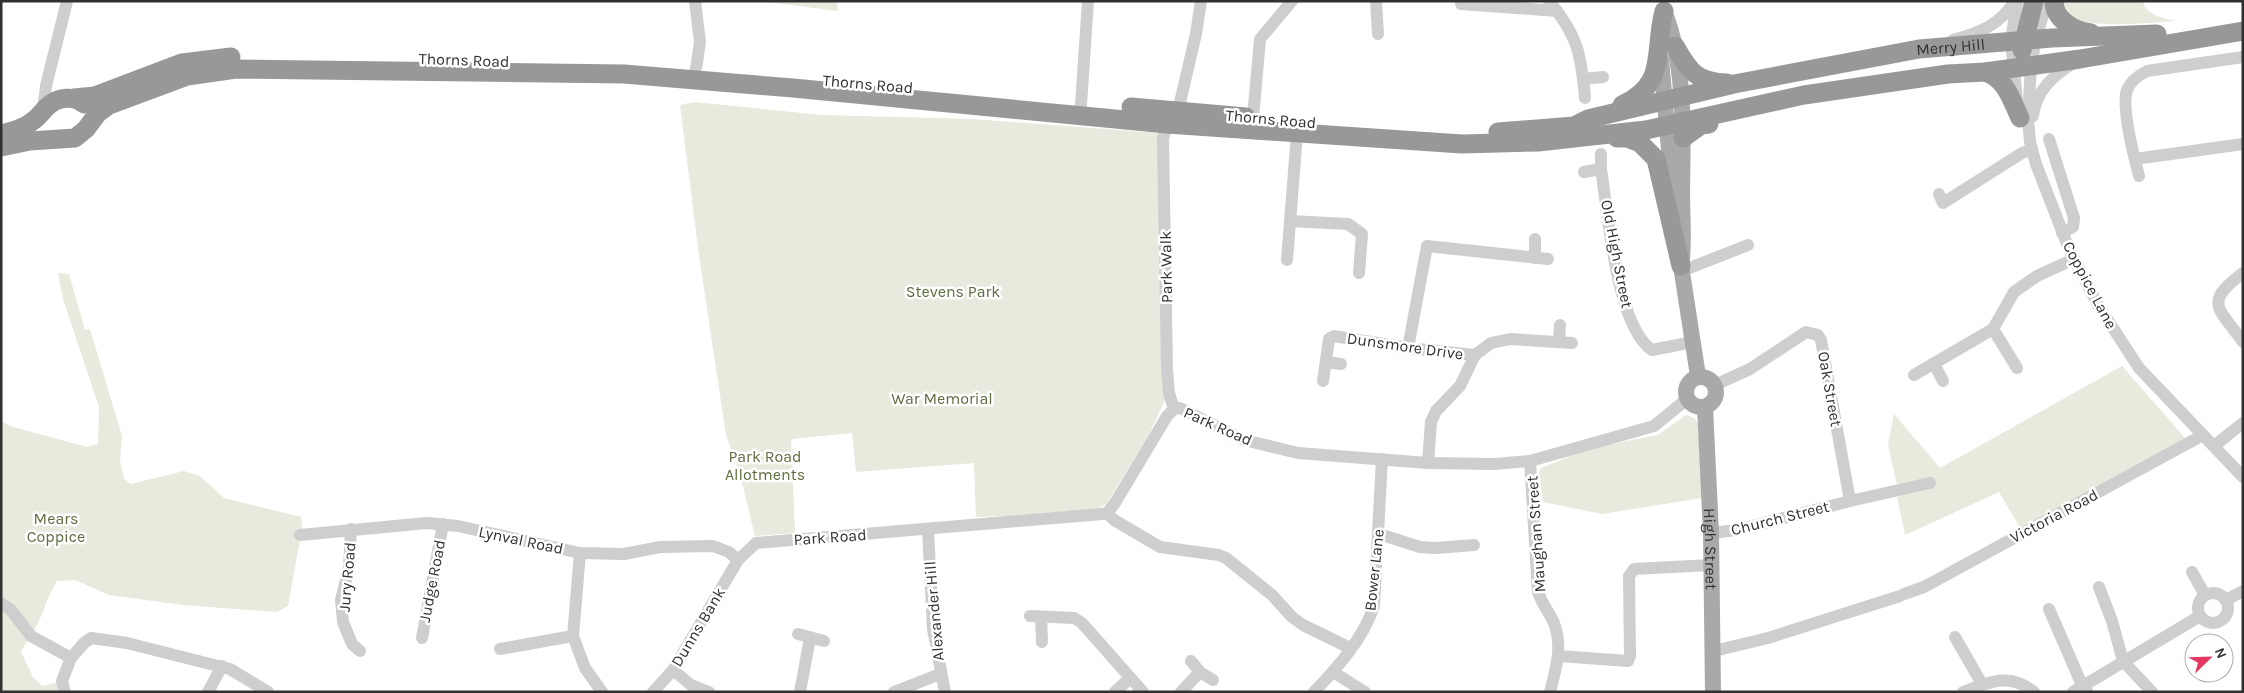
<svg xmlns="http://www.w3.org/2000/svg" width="2244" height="693" viewBox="0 0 2244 693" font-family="Karla,sans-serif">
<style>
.green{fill:#e7eadd}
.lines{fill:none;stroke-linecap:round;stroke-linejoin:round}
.minor{stroke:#cecece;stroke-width:12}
.major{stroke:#a9a9a9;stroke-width:16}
.highway{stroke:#989898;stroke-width:19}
.labels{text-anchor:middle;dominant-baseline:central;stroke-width:5;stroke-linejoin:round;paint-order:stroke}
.street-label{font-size:16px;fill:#313131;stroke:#fff}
.park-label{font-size:16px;fill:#5c6d3e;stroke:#fff}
</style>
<rect width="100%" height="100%" fill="#fff"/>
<g class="green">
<path d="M768,1H837L838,11L768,2Z"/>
<path d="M2062,1H2143C2147,16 2161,17 2174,21C2154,23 2092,28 2077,19C2070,15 2067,9 2062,1Z"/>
<path d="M694,102L822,115L972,119L1160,133L1166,398L1149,434L1107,503L1098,509L1007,516L976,517L974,463L856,472L852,433L791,439L795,533L755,536L740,474L726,435L698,248L680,105Z"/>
<path d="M58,273L69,274L85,330L90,329L122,436L120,462L124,479L131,484L184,471L200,476L224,498L301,517L302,528L288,606L277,612L183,605L109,595L75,580L57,581C49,594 45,607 39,621C34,632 26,641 21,652L33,677L42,686L58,682L60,692H1V421L13,427L87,447L98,444L99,407L63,299Z"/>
<path d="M2122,366L2185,438L2020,528L1999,492L1905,535L1897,497L1927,489L1897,485L1888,445L1894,414L1940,468Z"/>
<path d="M1686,415L1694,418L1698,423L1702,498L1602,514L1543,502L1539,473L1541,468L1590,448L1658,435Z"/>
</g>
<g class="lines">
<g class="minor">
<path d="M695,1L700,42L696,69"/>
<path d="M1376,1L1378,34"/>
<path d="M1549,1C1578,36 1581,54 1585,98"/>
<path d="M2047,1L2036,39L2031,65L2028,119L2030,142L2036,164L2069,249L2098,305L2139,368L2243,477"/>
<path d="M1461,4L1557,11"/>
<path d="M1953,40C1979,33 2000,25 2014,2"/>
<path d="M1583,79L1603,77"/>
<path d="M2017,100L2011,41L2017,1"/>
<path d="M1081,105L1088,1"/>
<path d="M43,111L46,86L67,1"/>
<path d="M1178,111L1196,34L1201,1"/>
<path d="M2033,116C2036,90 2054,75 2075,62"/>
<path d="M1253,118L1260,39L1292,1"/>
<path d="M1167,124L1163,139L1167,369L1169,393L1174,409"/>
<path d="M2049,139L2074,218L2073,227L2062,233"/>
<path d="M1601,154V169C1608,212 1616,326 1652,350L1693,342"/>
<path d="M2135,159L2243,144"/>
<path d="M1584,172L1601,169"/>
<path d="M2139,176C2134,157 2121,107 2127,90C2131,80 2139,75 2147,71L2243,57"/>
<path d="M1939,194L1943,203L2022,153L2032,149"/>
<path d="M1290,221L1348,224L1362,234L1359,273"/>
<path d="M1535,258V239"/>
<path d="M1287,260L1297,134"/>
<path d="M1682,271L1748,245"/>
<path d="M2243,273C2203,303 2218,307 2243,342"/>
<path d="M1993,329L2017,368"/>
<path d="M1559,341L1560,325"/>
<path d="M1408,348L1427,246L1548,259"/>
<path d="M1326,362L1341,364"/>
<path d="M1934,364L1943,381"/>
<path d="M1914,375L1993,329L2014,292L2037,276L2074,259"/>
<path d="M1323,381L1329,339L1334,336L1408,348L1475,355"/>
<path d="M1715,385L1750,369L1806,332L1818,335L1821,340L1850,501"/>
<path d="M2214,446L2243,423"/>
<path d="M1530,461L1538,592C1542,604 1549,612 1554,623C1563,647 1556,668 1550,692"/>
<path d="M1428,463L1431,422L1436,411L1460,386L1475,355L1491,343L1510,339L1572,343"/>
<path d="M1107,513L1114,520L1160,547L1219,555L1226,558L1272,595L1292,617L1303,625L1350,648"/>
<path d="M351,529L349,568L341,600L343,622L352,644L360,651"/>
<path d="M928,529L933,629L945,692"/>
<path d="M1711,533L1737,530L1850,501L1930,483"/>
<path d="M1379,534L1420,547L1436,548L1474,545"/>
<path d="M300,535L427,523L458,526L580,553L624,554L660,547L713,546L729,552L738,560"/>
<path d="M580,553L573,636L585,668L602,692"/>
<path d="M2192,572L2205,595"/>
<path d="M2099,587L2112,621L2123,661L2152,692"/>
<circle cx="2213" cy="608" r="15"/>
<path d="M1904,594L1924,587L2203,435"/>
<path d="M2226,600L2243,591"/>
<path d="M1,603L11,610L31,636L71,658"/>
<path d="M2049,609L2082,685L2087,691"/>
<path d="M1030,616L1074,618L1082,623L1143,692"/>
<path d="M1041,617L1042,642"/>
<path d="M798,634L824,641"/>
<path d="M1955,637L1982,684"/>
<path d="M422,638L443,524"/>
<path d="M500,649L573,636"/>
<path d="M1714,651L1768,638L1900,596"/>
<path d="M1559,656L1628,661L1630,656L1629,576L1634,569L1711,565"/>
<path d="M1191,661L1200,672L1213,680"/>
<path d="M673,670L691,685L709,692"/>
<path d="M1333,672L1365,692"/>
<path d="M65,692L62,681L71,658L84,643L91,638L127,643L230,669L268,692"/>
<path d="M208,692L222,666"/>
<path d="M653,692L673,670L738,560L756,543L1102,514L1107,513L1115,503L1167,416L1174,409L1180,408L1244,440L1298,453L1428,463L1495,464L1530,461L1654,426L1687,399"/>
<path d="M800,692L810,638"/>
<path d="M894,692L940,674"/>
<path d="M1115,692L1130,678"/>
<path d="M1181,692L1200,672"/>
<path d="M1314,692C1338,667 1363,639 1374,606L1382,459"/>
<path d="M1963,692C1989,682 2010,672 2034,692"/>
<path d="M2073,692L2200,616"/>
</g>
<g class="major">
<path d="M1664,11C1686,65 1683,132 1682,190C1682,213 1684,236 1682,259"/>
<path d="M1661,59L1674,206"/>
<path d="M1679,253L1698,376"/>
<circle cx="1701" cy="392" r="15"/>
<path id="s1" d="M1705,407L1711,533L1713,692"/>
</g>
<g class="highway">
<path d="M2054,1C2054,20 2075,31 2091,33"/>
<path d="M1675,46C1689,71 1696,82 1727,83"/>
<path d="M2022,50L2034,1"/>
<path d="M1985,72C2006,79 2011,99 2020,118"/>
<path d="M74,98L95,96L182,63L231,57"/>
<path d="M1622,105C1668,84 1653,53 1664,11"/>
<path d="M1131,107L1246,117"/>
<path id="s2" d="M1498,132L1574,126L1588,119L1734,84L1919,49L2052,38L2157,34"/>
<path d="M1,134C13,131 25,128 34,120C40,116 43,110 48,106C58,97 74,95 84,104"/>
<path d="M1617,138H1627L1640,143L1656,159L1681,266"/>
<path d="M1683,138L1701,125L1709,124"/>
<path d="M1,147L30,141L75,138L86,129L98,113L109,105L187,76L236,69L624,74L793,88L1167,124L1462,144L1538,142L1646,130L1804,95L1948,74L1985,72L2080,59L2243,31"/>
</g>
</g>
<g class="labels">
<g class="street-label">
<text stroke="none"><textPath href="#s2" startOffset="462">Merry Hill</textPath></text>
<text transform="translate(464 60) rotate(2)">Thorns Road</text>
<text transform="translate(868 84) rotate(5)">Thorns Road</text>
<text transform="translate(1271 119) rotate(5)">Thorns Road</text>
<text transform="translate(1617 254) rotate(79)">Old High Street</text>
<text transform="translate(1166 267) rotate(-91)">Park Walk</text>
<text transform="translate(2090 285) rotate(62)">Coppice Lane</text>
<text transform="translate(1405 346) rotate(8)">Dunsmore Drive</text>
<text transform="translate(1830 389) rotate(80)">Oak Street</text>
<text transform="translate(1218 426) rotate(24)">Park Road</text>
<text transform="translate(2054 516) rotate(-28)">Victoria Road</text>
<text transform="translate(1780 518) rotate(-14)">Church Street</text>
<text transform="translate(1536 534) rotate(-94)">Maughan Street</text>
<text transform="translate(830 537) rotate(-4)">Park Road</text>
<text transform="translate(521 540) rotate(12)">Lynval Road</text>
<text stroke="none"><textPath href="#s1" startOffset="142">High Street</textPath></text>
<text transform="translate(1374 570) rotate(-84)">Bower Lane</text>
<text transform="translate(347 577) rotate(-85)">Jury Road</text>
<text transform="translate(432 581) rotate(-79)">Judge Road</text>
<text transform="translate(934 611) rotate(-95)">Alexander Hill</text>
<text transform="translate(698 627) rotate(-59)">Dunns Bank</text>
</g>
<g class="park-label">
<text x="953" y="291">Stevens Park</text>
<text x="942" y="398">War Memorial</text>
<text x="765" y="456">Park Road<tspan x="765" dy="18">Allotments</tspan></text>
<text x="56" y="518">Mears<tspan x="56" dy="18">Coppice</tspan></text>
</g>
</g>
<rect width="2244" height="693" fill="none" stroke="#313131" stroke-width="5"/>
<g transform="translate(2209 658) rotate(67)"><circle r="24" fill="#ffffff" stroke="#adadad"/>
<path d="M0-4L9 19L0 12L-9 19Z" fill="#e33863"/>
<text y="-8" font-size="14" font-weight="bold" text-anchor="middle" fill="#313131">N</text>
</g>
</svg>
